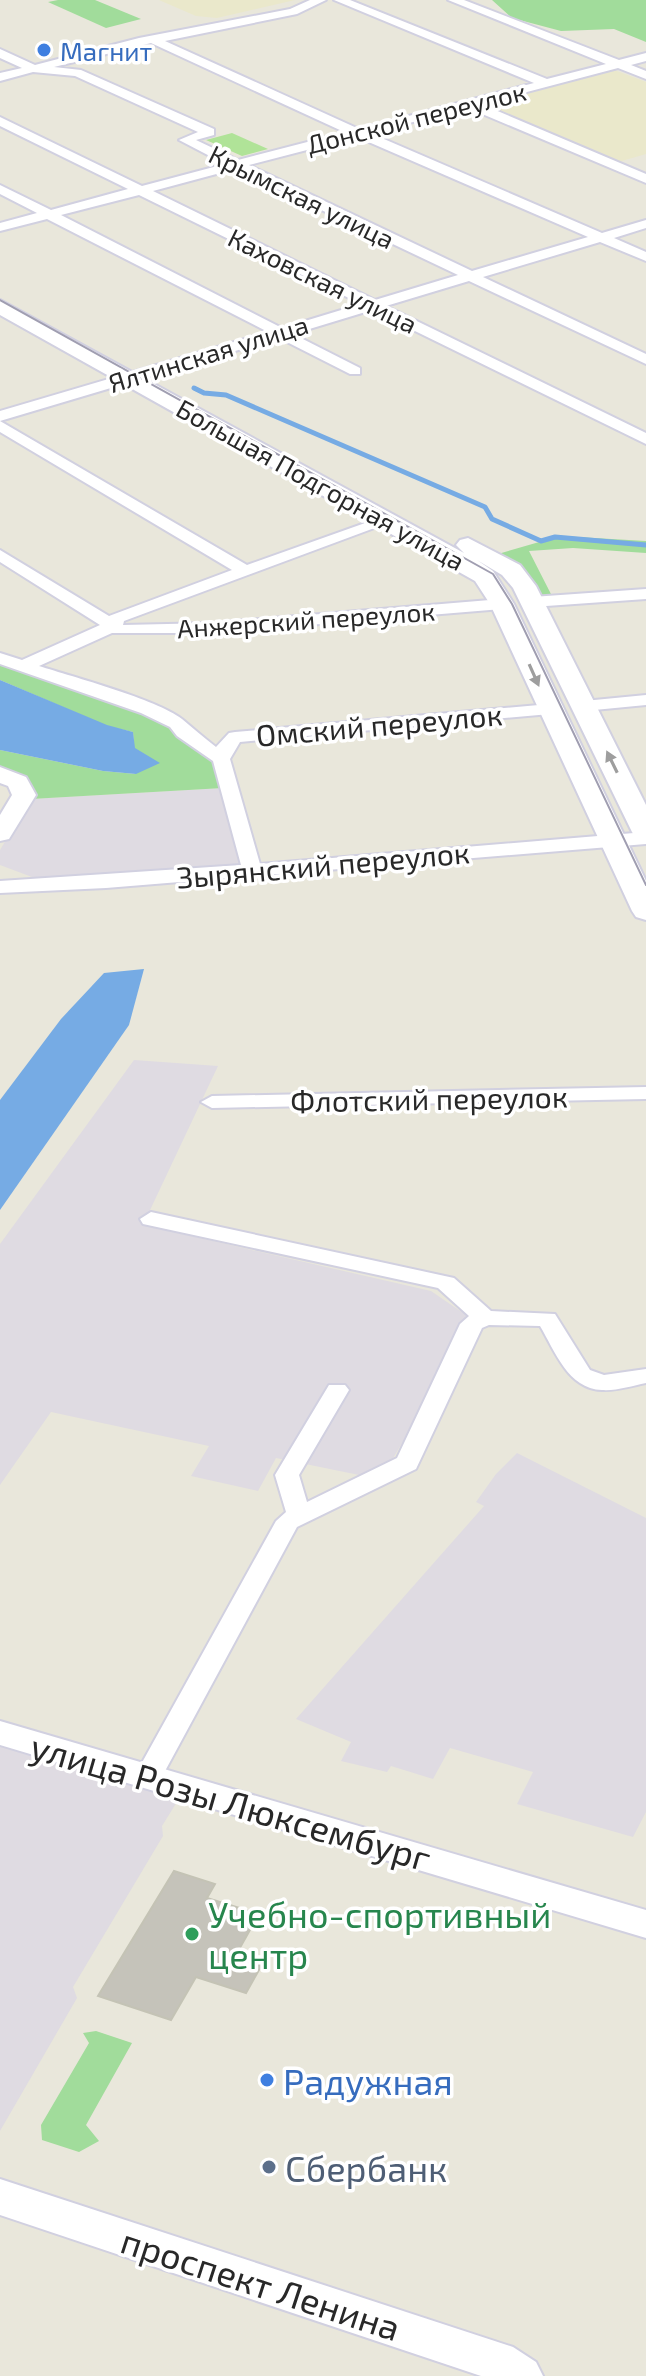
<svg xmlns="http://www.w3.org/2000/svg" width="646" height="2376" viewBox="0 0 646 2376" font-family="'Exo 2',sans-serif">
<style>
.industrial{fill:#dfdbe2}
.education{fill:#eae8cb}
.green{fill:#a1dc9b}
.pitch{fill:#b0e398}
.water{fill:#76abe4}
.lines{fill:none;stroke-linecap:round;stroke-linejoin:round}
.stream-far1{stroke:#76abe4;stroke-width:4}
.stream{stroke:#76abe4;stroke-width:5}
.building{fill:#c5c3ba;stroke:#c4c3b5;stroke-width:2}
.minor-casing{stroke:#d1d0e0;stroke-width:4}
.tertiary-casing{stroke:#d1d0e0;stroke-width:4}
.secondary-casing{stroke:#d1d0e0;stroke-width:4}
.minor{fill:#fff;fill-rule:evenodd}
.tertiary{fill:#fff;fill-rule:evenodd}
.secondary{fill:#fff;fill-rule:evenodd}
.tram{stroke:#a09eb1;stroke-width:2}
.oneway{fill:#9e9e9e}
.shop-dot{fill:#3f7fe0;stroke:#fff;stroke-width:3}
.leisure-dot{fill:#2e9e5b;stroke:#fff;stroke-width:3}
.service-dot{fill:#5c6f8a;stroke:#fff;stroke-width:3}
.labels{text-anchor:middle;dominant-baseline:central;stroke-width:7;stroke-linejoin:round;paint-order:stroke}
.far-shop-label{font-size:26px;fill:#366cbe;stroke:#fff;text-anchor:start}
.far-street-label{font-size:26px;fill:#282828;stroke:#fff}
.street-label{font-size:30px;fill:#282828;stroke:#fff}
.near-street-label{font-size:36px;fill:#282828;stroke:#fff}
.near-leisure-label{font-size:36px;fill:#27864d;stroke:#fff;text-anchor:start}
.near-shop-label{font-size:36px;fill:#366cbe;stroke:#fff;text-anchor:start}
.near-service-label{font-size:36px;fill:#4e5e75;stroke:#fff;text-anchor:start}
</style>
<rect width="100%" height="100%" fill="#e9e7db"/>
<g class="industrial">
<path d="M223,788L241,865L40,880L0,865V850L31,799Z"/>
<path d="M134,1060L218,1066L143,1225L431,1291L466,1315L430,1395L392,1460L364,1476L276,1458L258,1491L191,1476L209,1446L51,1412L0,1485V1244Z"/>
<path d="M517,1453L646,1518V1812L633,1837L517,1804L533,1772L450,1748L433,1779L391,1766L387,1772L341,1761L351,1742L296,1719L484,1506L476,1502L496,1474Z"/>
<path d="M0,1744L180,1797L162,1826L163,1836L73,1987L77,1998L0,2131Z"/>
</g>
<g class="education">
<path d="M159,0H295L217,18L196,16Z"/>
<path d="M614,70L646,82V154L615,163L481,104Z"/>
</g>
<g class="green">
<path d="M58,0H95L141,19L106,28L48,2Z"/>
<path d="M492,0H646V42L614,29L561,31L512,18Z"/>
<path d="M560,536L646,541V553L573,548L529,551L553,598L535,600L498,554Z"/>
<path d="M0,661L146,711L216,761L223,788L31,799L34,794L27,780L0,770V750L103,771L136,774L133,732L107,726L0,680Z"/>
<path d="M96,2031L132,2043L86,2125L99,2141L79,2152L42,2140L41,2125L89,2043L83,2033Z"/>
</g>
<path class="pitch" d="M232,133L268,149L242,156L206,140Z"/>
<g class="water">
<path d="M0,680L107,725L133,732L135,748L160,763L136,774L103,771L0,750Z"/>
<path d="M144,969L129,1025L0,1210V1100L61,1019L104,973Z"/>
</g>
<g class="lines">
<path class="stream-far1" d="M194,388L198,390"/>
<path class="stream" d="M194,388L204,393L226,395L485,507L492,519L541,541L555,537L646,545"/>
</g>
<path class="building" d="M174,1871L215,1884L207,1898L259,1914L237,1953L264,1961L246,1993L196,1977L171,2020L98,1996Z"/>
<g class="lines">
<defs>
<g id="minor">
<path d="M310,0H326L297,14L165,41L359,129L534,83L334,0H350L547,79L606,64L448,0H464L619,60L646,53V61L631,65L646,71V79L618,68L481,104L646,174V183L468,108L370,133L602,233L646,220V228L614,238L646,252V261L600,242L483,277L646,354V364L469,281L386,306L646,433V444L372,310L293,334L360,368V374H350L279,338L0,421V411L268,332L47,219L0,231V223L37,213L0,194V185L51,210L128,189L0,126V117L142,186L225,164L179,140L198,132L75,76L33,72L0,81V73L22,68L0,58V49L35,65L139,38L290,9ZM151,43L342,131L346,132L238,160L196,140L214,135V129L81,70L54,67ZM357,137L588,237L472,271L249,165ZM235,169L458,275L375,300L153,191ZM139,195L361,304L282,328L61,215Z"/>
<path d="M0,421L247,565L382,517H394L396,520L124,621L123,625L212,623L502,599L510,604L502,609L212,633H112L39,666C73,677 156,699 182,719C193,728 204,738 216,747L229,733L235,732L550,704L559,709L550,714L240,742L230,759L260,864L646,832V844L106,888L0,893V881L241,865L213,761L177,736L170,727L141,713L0,664V653L22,660L100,625L0,562V550L109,616L232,570L0,432Z"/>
<path d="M646,589V599L532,607L524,602L532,597Z"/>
<path d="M646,695V705L584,711L575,706L584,701Z"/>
<path d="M646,1087V1099L212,1108L201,1102L212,1096Z"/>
<path d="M151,1212L454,1278L491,1311L555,1314L590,1370L604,1375L646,1369V1383C632,1386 616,1391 602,1390C568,1389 555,1351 540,1326L489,1325L482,1328L416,1469L297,1527L158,1784L148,1787L138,1784L134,1777L276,1521L286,1512L275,1475L329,1385H345L349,1390L299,1475L307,1502L397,1458L460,1324L469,1316L438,1288L143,1224L140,1219Z"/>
</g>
<g id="tertiary">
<path d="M0,767L26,777L36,795L9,839L0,841V815L12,795L8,786L0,783Z"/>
<path d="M0,1721L646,1910V1938L0,1745Z"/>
</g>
<g id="secondary">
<path d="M0,300L464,553L456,545L460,540L468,538L520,565L536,586L646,805V840L636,838L632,832L513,588L502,575L477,560L493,571L514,604L646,881V920L636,917L632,911L490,604L475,581L0,315Z"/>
<path d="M0,2179L513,2347L536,2362L543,2376H481L0,2215Z"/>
</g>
</defs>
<use href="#minor" class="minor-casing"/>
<use href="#tertiary" class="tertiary-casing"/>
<use href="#secondary" class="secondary-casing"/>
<use href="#minor" class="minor"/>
<use href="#tertiary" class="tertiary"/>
<use href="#secondary" class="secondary"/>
<path class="tram" d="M0,300L493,574L512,604L646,885"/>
</g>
<defs><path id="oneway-solid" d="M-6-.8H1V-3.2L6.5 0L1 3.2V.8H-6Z" transform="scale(2)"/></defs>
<g class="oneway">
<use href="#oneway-solid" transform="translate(534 675) rotate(66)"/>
<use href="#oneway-solid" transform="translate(612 762) rotate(-116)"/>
</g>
<g class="shop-dot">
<circle cx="44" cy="50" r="8"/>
<circle cx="267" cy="2080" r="8"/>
</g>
<circle class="leisure-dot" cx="192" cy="1934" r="8"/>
<circle class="service-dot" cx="269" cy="2167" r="8"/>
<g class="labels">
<g class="far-shop-label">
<text x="60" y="50">Магнит</text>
</g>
<g class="far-street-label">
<text transform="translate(416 117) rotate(-14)">Донской переулок</text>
<text transform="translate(302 196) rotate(26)">Крымская улица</text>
<text transform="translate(323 280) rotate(26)">Каховская улица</text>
<text transform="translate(208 353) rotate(-17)">Ялтинская улица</text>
<text transform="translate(321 484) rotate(29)">Большая Подгорная улица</text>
<text transform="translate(306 619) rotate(-4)">Анжерский переулок</text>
</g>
<g class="street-label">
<text transform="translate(379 724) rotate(-5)">Омский переулок</text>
<text transform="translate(323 864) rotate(-5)">Зырянский переулок</text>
<text transform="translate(429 1098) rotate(-1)">Флотский переулок</text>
</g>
<g class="near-street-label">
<text transform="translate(231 1801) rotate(16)">улица Розы Люксембург</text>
<text transform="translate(261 2283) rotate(18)">проспект Ленина</text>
</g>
<g class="near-leisure-label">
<text x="208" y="1913">Учебно-спортивный<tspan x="208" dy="41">центр</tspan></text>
</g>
<g class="near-shop-label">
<text x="283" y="2080">Радужная</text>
</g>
<g class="near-service-label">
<text x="285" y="2167">Сбербанк</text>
</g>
</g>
</svg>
